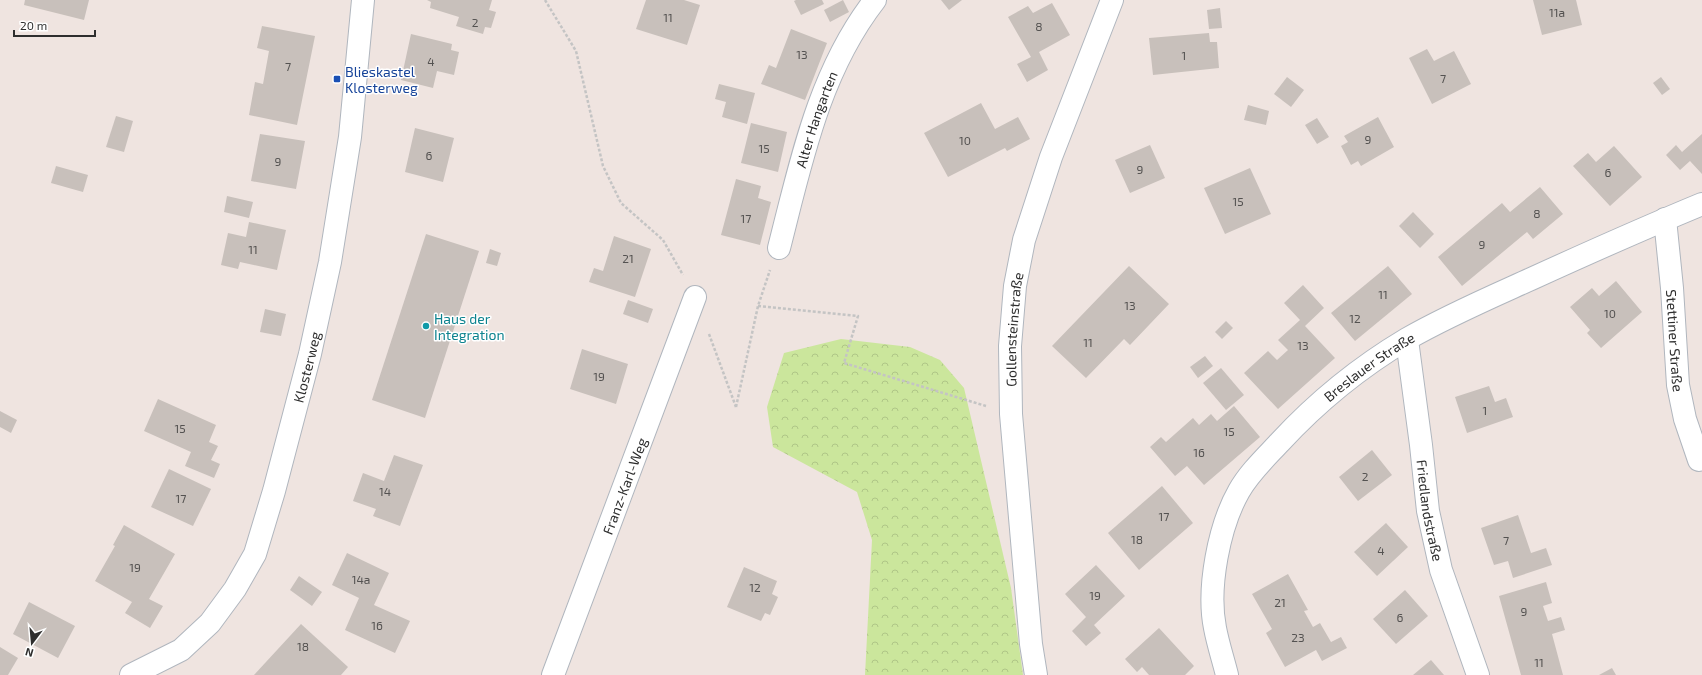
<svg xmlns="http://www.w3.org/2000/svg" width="1702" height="675" viewBox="0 0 1702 675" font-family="'Exo 2',sans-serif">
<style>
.forest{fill:url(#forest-crowns)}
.building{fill:#c8c0bb}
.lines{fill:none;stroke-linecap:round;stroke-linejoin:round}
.minor-casing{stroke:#b0b6be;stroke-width:24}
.path{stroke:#c4c4c4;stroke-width:2.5;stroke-dasharray:3 2;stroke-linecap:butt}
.minor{stroke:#fff;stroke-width:22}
.transit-dot{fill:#1a4fb4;stroke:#fff;stroke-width:1.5}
.culture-dot{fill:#0f9aa8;stroke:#fff;stroke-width:1.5}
.labels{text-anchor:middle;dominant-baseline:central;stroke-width:3;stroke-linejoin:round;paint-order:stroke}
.number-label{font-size:12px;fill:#545251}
.transit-label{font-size:14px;fill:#164399;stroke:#fff;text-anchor:start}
.street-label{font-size:14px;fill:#2e2e2e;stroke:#fff}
.culture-label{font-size:14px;fill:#0d838f;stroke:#fff;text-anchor:start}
</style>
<defs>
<pattern id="forest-crowns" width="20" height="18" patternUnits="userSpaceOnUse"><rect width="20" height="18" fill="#cbe69c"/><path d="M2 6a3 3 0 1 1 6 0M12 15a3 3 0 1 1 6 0" fill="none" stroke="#afc687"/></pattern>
</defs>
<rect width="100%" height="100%" fill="#efe4e0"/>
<path class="forest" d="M841,339L910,347L940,360L964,388L1011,588L1023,675H865L872,540L857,492L773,447L767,407L784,353Z"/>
<g class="building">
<path d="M25,0H89L84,20L24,5Z"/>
<path d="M427,0H492L489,10L496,12L491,28L485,27L483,34L456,26L459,17L430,8L431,2Z"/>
<path d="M646,0H684L700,5L687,45L636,29Z"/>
<path d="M796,0H822L824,4L801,15L794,1Z"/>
<path d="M843,0L849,12L830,22L824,10Z"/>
<path d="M941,0H962L949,10Z"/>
<path d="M1533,0H1576L1582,25L1542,35Z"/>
<path d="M1052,3L1070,35L1039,52L1048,70L1027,82L1017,64L1031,57L1008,17L1028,6L1033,13Z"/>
<path d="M1220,8L1222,28L1209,29L1207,10Z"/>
<path d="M262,26L315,36L297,125L249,115L255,82L263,84L269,51L257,48Z"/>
<path d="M791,29L827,43L805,100L761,84L769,65L776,68Z"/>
<path d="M1209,33L1210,42H1217L1219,68L1153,75L1149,38Z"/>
<path d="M411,34L452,44L451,50L459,52L454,75L437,71L433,88L401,80Z"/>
<path d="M1427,49L1434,61L1454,51L1471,84L1432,104L1409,58Z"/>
<path d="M1287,77L1304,90L1291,107L1274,94Z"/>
<path d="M1661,77L1670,89L1662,95L1653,83Z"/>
<path d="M719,84L755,93L747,124L722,117L726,102L715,99Z"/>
<path d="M981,103L995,129L1018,117L1030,139L1007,151L1005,148L948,177L924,133Z"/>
<path d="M1248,105L1269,111L1266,125L1244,120Z"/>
<path d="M116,116L133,121L124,152L106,147Z"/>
<path d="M1378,117L1394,147L1361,166L1358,161L1351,165L1341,146L1348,142L1344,136Z"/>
<path d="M1317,118L1329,137L1317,144L1305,125Z"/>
<path d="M751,123L787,132L778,172L741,163Z"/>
<path d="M415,128L454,138L443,182L405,172Z"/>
<path d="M260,134L305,141L296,189L251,181Z"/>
<path d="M1702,134V174L1690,161L1680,170L1666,155L1676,145L1682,152Z"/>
<path d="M1150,145L1165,178L1130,193L1115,160Z"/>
<path d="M1614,146L1642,177L1610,206L1573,166L1588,153L1596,162Z"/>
<path d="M56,166L88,175L83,192L51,183Z"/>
<path d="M1250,168L1271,214L1225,234L1204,188Z"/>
<path d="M736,179L761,186L758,198L771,202L760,245L721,235Z"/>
<path d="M1540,187L1563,214L1533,239L1527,232L1462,286L1438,257L1502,203L1510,212Z"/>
<path d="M227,196L253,202L249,218L224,212Z"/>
<path d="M1413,212L1434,234L1420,248L1399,226Z"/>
<path d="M249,222L286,230L277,270L240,262L238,269L221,265L228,233L246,237Z"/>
<path d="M426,234L479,251L425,418L372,400Z"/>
<path d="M614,236L651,249L635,297L589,282L594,268L603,271Z"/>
<path d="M490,249L501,253L497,266L486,263Z"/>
<path d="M1129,266L1169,304L1130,345L1124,339L1086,378L1052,346Z"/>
<path d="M1388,266L1412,294L1355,341L1331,313Z"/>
<path d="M1616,281L1642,312L1601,348L1587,333L1590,330L1570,307L1592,288L1599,296Z"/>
<path d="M1303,285L1324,308L1305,326L1335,358L1278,409L1244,373L1268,351L1277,360L1288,350L1278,340L1300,320L1284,303Z"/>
<path d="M628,300L653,309L648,323L623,314Z"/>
<path d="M265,309L286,314L281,336L260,332Z"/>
<path d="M1226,321L1233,328L1222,339L1215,332Z"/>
<path d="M582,349L628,364L616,404L570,389Z"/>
<path d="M1205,356L1213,366L1198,378L1190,367Z"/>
<path d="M1221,368L1244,395L1226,410L1203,383Z"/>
<path d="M1489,386L1495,402L1506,398L1513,417L1467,433L1455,397Z"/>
<path d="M158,399L216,425L209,442L218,446L211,460L220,464L214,478L185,466L191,452L144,431Z"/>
<path d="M1234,406L1260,437L1204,485L1187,466L1175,476L1150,447L1161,437L1166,442L1193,418L1199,425L1211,414L1217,421Z"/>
<path d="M0,411L17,420L11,433L0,427Z"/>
<path d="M1372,450L1392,475L1358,501L1339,477Z"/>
<path d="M394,455L423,465L400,526L373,516L376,509L353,501L363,473L384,481Z"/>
<path d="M169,469L211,489L193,526L151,507Z"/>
<path d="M1162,486L1193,523L1139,570L1108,533Z"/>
<path d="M1518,515L1531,553L1546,548L1552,565L1513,578L1508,561L1494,565L1481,528Z"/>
<path d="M1386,523L1408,547L1377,576L1354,552Z"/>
<path d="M124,525L175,554L149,599L163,606L150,628L125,613L132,602L95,581L115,546L113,545Z"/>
<path d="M347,553L389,573L374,605L410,621L395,653L345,630L359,598L332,585Z"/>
<path d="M1096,565L1125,596L1094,625L1101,633L1086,646L1072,631L1086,617L1065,594Z"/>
<path d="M744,567L777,581L772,594L778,597L770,615L765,613L761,621L727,607Z"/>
<path d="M1288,574L1308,610L1304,611L1313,627L1320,623L1331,642L1341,637L1347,648L1322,661L1316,650L1285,667L1266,633L1272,629L1252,594Z"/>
<path d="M299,576L322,592L312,606L290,590Z"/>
<path d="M1546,582L1552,603L1543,606L1548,621L1561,617L1565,630L1552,634L1563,675H1521L1499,596Z"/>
<path d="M1405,590L1428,616L1396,644L1373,619Z"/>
<path d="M29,602L75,626L58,658L13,634Z"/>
<path d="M301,624L348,667L341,675H254Z"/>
<path d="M1159,628L1194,666L1185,675H1149L1142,667L1137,672L1125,659Z"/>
<path d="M0,647L18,658L8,675H0Z"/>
<path d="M1431,660L1444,675H1413Z"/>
<path d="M1612,668L1616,675H1599Z"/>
</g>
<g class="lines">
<defs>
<g id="minor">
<path id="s1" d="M1665,219L1672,288L1678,385L1685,419L1699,460"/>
<path id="s2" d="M779,248C801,162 819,72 875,0"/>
<path id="s3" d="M1407,340L1421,445L1428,511L1441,570L1478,675"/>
<path id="s4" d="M131,675L181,650L210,623L235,589L255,554L274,491L310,354L330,262L350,137L363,0"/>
<path id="s5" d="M553,675L695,297"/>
<path id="s6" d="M1036,675L1031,644L1011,414L1010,346L1015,286L1024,240L1051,157L1112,0"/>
<path id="s7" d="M1227,675C1223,659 1218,644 1215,628C1207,588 1219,526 1239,491C1249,473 1266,457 1280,442C1317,402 1360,367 1407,339C1447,316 1489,298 1531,279C1588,253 1644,228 1702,204"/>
</g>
</defs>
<use href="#minor" class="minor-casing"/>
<g class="path">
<path d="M545,0L576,51L603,166L621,203L663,240L683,275"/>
<path d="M758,306L858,316L844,363L986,406"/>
<path d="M709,334L736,407"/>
<path d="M736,407L758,306L770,270"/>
</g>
<use href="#minor" class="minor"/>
</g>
<rect class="transit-dot" x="333" y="75" width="8" height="8" rx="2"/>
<circle class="culture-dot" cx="426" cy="326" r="4"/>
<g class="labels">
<g class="number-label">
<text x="1557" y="12">11a</text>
<text x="668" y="17">11</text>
<text x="475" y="22">2</text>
<text x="1039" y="26">8</text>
<text x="802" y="54">13</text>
<text x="1184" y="55">1</text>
<text x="431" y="61">4</text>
<text x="288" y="66">7</text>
<text x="1443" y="78">7</text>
<text x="1368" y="139">9</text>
<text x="965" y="140">10</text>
<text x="764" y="148">15</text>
<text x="429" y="155">6</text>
<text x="278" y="161">9</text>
<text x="1140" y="169">9</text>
<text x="1608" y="172">6</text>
<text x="1238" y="201">15</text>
<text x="1537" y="213">8</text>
<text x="746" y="218">17</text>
<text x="1482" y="244">9</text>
<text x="253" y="249">11</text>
<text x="628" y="258">21</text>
<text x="1383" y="294">11</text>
<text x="1130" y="305">13</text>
<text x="1610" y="313">10</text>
<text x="1355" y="318">12</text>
<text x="1088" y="342">11</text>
<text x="1303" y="345">13</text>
<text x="599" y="376">19</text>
<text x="1485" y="410">1</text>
<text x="180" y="428">15</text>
<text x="1229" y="431">15</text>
<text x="1199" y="452">16</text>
<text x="1365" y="476">2</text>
<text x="385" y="491">14</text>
<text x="181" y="498">17</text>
<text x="1164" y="516">17</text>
<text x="1137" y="539">18</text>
<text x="1506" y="540">7</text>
<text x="1381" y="550">4</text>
<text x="135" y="567">19</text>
<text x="361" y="579">14a</text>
<text x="755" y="587">12</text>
<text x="1095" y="595">19</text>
<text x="1280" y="602">21</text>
<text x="1524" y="611">9</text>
<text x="1400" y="617">6</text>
<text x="377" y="625">16</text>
<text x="1298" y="637">23</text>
<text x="303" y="646">18</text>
<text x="1539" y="662">11</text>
</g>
<g class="transit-label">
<text x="345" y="71">Blieskastel<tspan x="345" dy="16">Klosterweg</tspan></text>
</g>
<g class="street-label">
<text stroke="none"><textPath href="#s2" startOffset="134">Alter Hangarten</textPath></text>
<text stroke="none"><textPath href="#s6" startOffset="347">Gollensteinstraße</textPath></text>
<text stroke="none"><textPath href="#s1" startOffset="122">Stettiner Straße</textPath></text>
<text stroke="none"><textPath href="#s4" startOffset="372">Klosterweg</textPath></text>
<text stroke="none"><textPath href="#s7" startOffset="371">Breslauer Straße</textPath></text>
<text stroke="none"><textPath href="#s5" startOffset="202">Franz-Karl-Weg</textPath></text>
<text stroke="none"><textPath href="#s3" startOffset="172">Friedlandstraße</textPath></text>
</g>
<g class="culture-label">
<text x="434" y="318">Haus der<tspan x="434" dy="16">Integration</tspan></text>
</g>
</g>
<g transform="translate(32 643) rotate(196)" stroke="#ffffff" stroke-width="3" paint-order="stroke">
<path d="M0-3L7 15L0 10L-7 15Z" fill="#2e2e2e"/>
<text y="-6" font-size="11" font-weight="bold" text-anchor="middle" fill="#2e2e2e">N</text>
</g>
<path d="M14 30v6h81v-6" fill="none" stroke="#2e2e2e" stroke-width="2"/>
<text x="20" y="30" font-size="12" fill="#2e2e2e" stroke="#ffffff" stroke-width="3" paint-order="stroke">20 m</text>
</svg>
